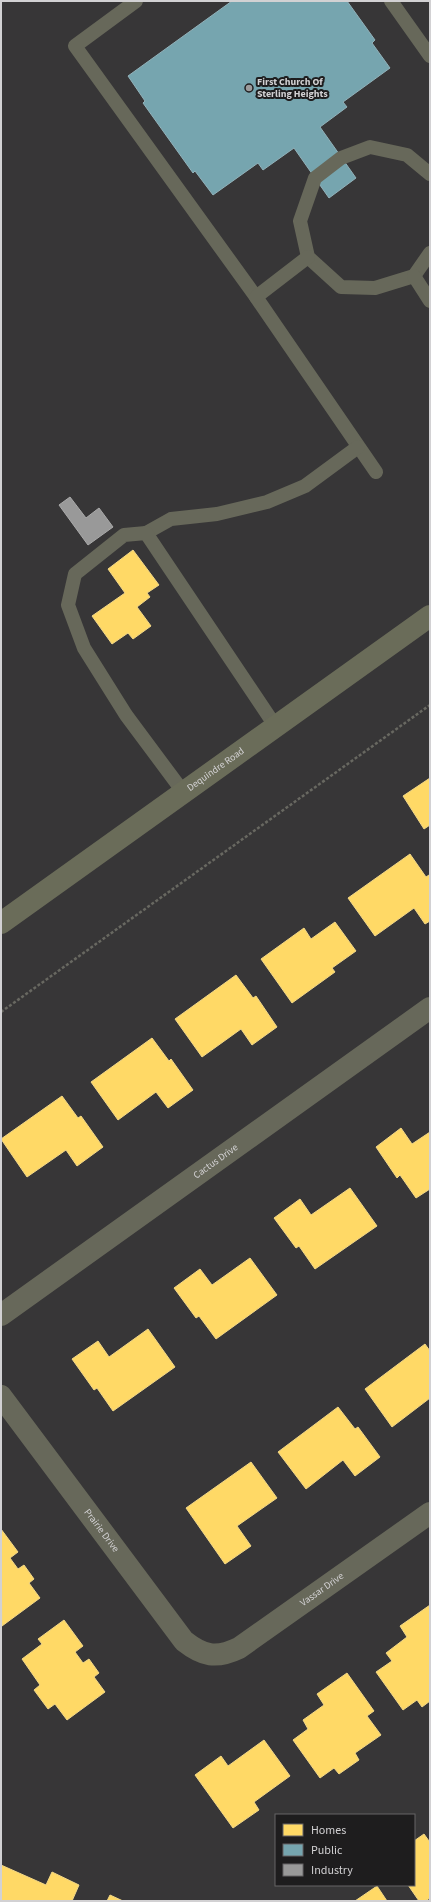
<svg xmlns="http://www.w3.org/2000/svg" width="431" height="1902" viewBox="0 0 431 1902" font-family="'Source Sans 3',sans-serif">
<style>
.homes{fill:#ffd966;stroke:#f2d787}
.public{fill:#76a5af;stroke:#92b2ba}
.industry{fill:#999;stroke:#aaa}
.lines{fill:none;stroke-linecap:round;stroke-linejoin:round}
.path{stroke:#686861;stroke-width:2.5;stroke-dasharray:3 2;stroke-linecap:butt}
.lane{stroke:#67685a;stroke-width:14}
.street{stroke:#67685a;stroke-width:22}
.secondary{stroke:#6a6c59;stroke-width:22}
.poi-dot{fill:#9c9b9c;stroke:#1e1d1e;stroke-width:1.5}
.labels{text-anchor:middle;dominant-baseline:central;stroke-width:4;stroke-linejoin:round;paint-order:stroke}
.poi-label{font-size:10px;font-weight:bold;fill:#d2d1d3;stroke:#1e1d1e;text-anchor:start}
.street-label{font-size:10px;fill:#d2d1d3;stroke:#1e1d1e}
</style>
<rect width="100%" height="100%" fill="#373637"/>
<g class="homes">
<path d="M133,550L159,585L147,593L150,597L137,607L151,626L133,639L128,633L112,644L92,616L125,593L108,569Z"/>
<path d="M430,778V825L424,829L403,796Z"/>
<path d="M410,854L426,877L429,875L430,876V921L425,924L414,908L375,936L348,898Z"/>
<path d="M335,922L356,951L332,968L335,972L292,1003L261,959L304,928L311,939Z"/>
<path d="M236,975L253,998L256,996L277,1027L252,1045L241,1029L202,1057L175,1019Z"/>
<path d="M152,1038L169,1061L171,1059L193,1090L168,1108L156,1092L118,1120L91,1082Z"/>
<path d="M62,1096L78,1118L81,1116L103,1147L77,1166L66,1150L27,1177L1,1139Z"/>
<path d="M401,1128L412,1144L430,1132V1189L416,1198L400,1175L397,1178L376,1147Z"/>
<path d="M350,1188L377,1226L315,1269L299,1246L296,1248L274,1218L300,1199L311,1215Z"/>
<path d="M250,1258L277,1295L216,1339L199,1316L196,1318L174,1288L200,1269L212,1285Z"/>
<path d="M148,1329L175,1367L113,1411L97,1388L94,1390L72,1359L98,1341L109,1357Z"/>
<path d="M425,1344L430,1351V1398L392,1427L365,1389Z"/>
<path d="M338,1407L355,1429L358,1427L380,1457L355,1476L343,1460L306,1489L278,1452Z"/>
<path d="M251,1462L277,1498L237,1526L251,1546L225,1564L186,1508Z"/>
<path d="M1,1529L18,1552L10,1558L18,1569L24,1565L34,1579L29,1583L40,1598L2,1626Z"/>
<path d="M430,1605V1701L422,1707L417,1700L403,1710L376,1672L392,1661L386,1653L407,1637L400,1626Z"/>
<path d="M64,1620L83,1646L75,1652L83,1663L89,1659L99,1673L94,1677L105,1692L67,1720L55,1704L48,1709L34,1690L40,1685L22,1659L42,1644L38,1639Z"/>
<path d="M347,1673L374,1711L367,1716L381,1735L355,1753L359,1760L339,1774L334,1768L320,1778L293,1740L308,1729L303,1720L324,1705L317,1694Z"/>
<path d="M264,1740L290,1776L254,1802L259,1810L233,1828L195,1775L221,1756L228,1766Z"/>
<path d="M424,1834L429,1841L430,1840V1898L425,1901H419L408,1885H414V1841Z"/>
<path d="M1,1865L46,1885L52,1872L79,1885L72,1901H1Z"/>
<path d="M377,1886L387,1901H355Z"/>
<path d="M110,1895L123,1901H107Z"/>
</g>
<path class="public" d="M232,1H347L375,40L372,43L390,68L343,102L347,107L320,127L356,178L329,198L294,148L263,170L258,163L213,195L195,171L193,173L143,103L145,101L128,76Z"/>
<path class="industry" d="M70,497L86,518L99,508L113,527L88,545L59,505Z"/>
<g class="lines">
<path class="path" d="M1,1012L430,705"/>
<g class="lane">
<path d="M136,1L75,46L256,297"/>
<path d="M391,1L430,56"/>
<path d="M430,174L407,155L370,147L341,158L315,178L300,221L308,257L341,287L375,288L414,276L430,253"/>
<path d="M308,257L256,297L376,472"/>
<path d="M414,276L430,301"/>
<path d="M146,533L171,519L217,514L267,502L305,486L358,447"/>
<path d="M184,793L126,715L84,648L68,605L75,574L124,535L146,533L276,727"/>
</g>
<g class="street">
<path id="s1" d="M1,1315L430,1008"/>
<path id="s2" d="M1,1396L184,1641C203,1656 216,1659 239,1648L430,1513"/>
</g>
<path class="secondary" id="s3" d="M1,923L430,616"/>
</g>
<circle class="poi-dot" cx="249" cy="88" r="4"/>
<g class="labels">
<g class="poi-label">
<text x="257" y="82">First Church Of<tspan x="257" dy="12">Sterling Heights</tspan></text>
</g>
<g class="street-label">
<text stroke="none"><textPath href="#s3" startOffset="264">Dequindre Road</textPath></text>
<text stroke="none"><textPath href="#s1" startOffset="264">Cactus Drive</textPath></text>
<text stroke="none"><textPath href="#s2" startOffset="168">Prairie Drive</textPath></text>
<text stroke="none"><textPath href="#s2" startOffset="467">Vassar Drive</textPath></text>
</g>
</g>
<rect width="431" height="1902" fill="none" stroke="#d2d1d3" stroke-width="4"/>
<rect x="275" y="1814" width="140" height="72" fill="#1e1d1e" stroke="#666566"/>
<rect x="283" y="1824" width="20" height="12" fill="#ffd966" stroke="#666566"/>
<text x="311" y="1834" font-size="12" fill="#d2d1d3">Homes</text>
<rect x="283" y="1844" width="20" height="12" fill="#76a5af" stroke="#666566"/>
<text x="311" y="1854" font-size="12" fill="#d2d1d3">Public</text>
<rect x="283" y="1864" width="20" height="12" fill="#999999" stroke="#666566"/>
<text x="311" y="1874" font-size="12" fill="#d2d1d3">Industry</text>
</svg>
